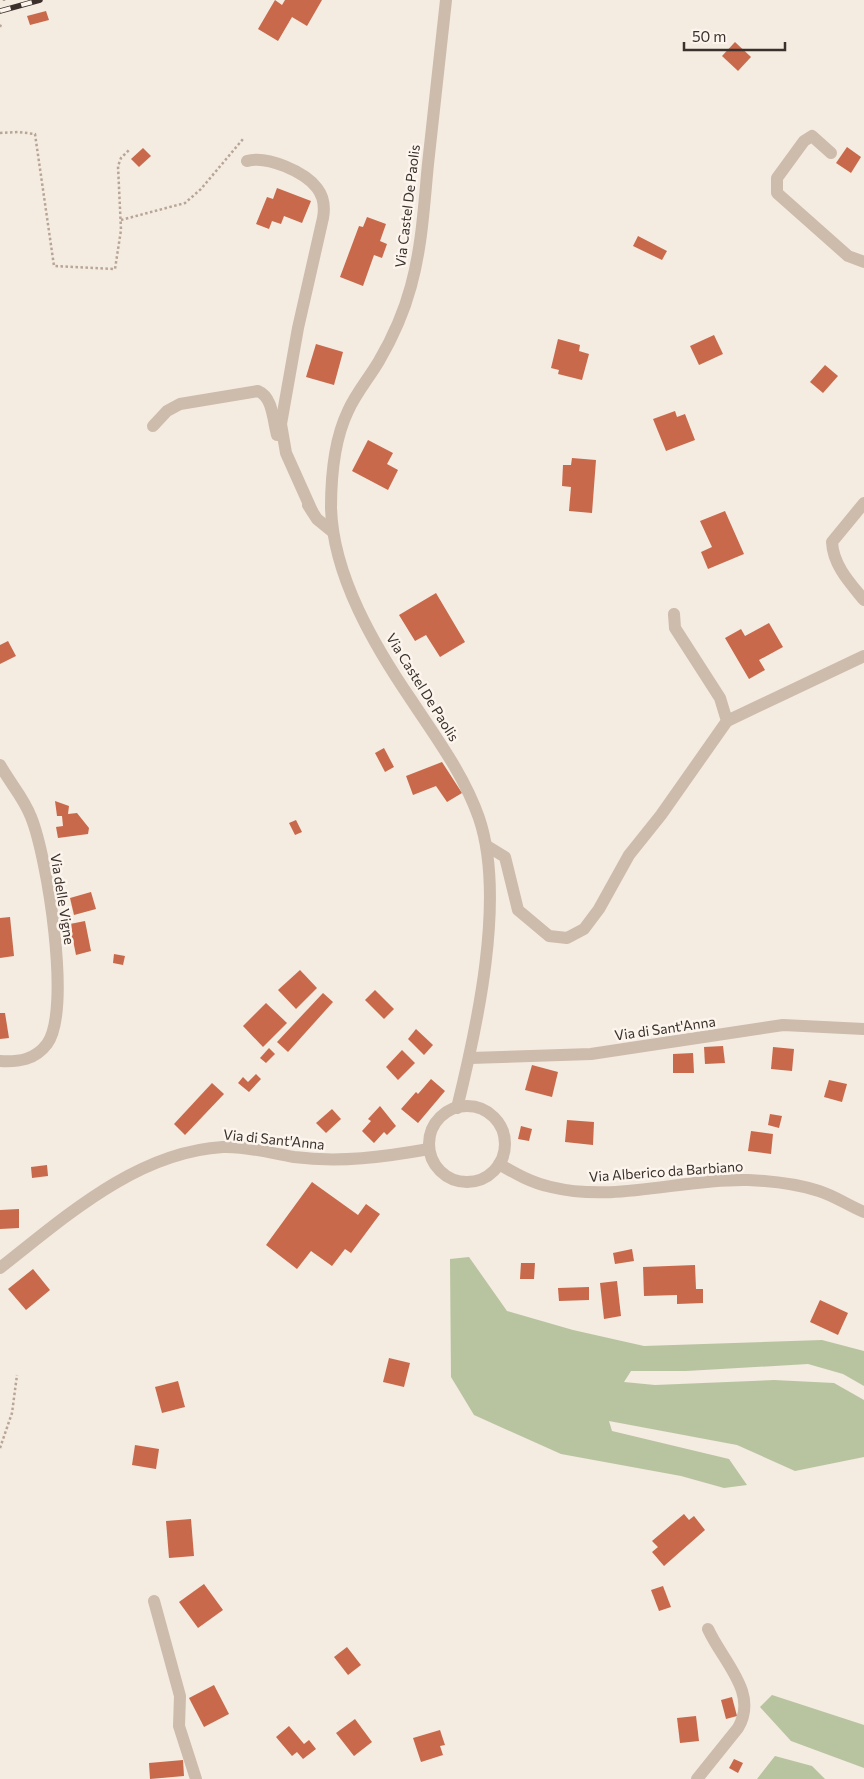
<svg xmlns="http://www.w3.org/2000/svg" width="864" height="1779" viewBox="0 0 864 1779" font-family="Commissioner,sans-serif">
<style>
.green{fill:#b8c4a0}
.building{fill:#c8694b}
.lines{fill:none;stroke-linecap:round;stroke-linejoin:round}
.path{stroke:#b9a596;stroke-width:2.5;stroke-dasharray:2.5 2.5;stroke-linecap:butt}
.minor{stroke:#cdbbac;stroke-width:12}
.rail-casing{stroke:#3b302b;stroke-width:5.5}
.rail{stroke:#fbf5ee;stroke-width:4;stroke-dasharray:11;stroke-linecap:butt}
.labels{text-anchor:middle;dominant-baseline:central;stroke-width:5;stroke-linejoin:round;paint-order:stroke}
.street-label{font-size:14px;fill:#3b302b;stroke:#fbf5ee}
</style>
<rect width="100%" height="100%" fill="#f4ebe1"/>
<g class="green">
<path d="M469,1257L507,1311L573,1330L644,1346L822,1340L864,1351V1386L843,1374L808,1364L686,1371H631L624,1382L655,1385L774,1380L834,1383L864,1400V1457L795,1471L737,1445L609,1421L612,1431L729,1459L747,1485L724,1488L681,1476L561,1454L474,1415L451,1377L450,1259Z"/>
<path d="M772,1695L864,1725V1768L791,1741L760,1707Z"/>
<path d="M775,1756L812,1766L825,1779H757Z"/>
</g>
<g class="building">
<path d="M275,0L282,5L285,0H322L307,26L292,17L278,41L258,29Z"/>
<path d="M46,11L49,20L30,25L27,16Z"/>
<path d="M735,42L751,57L738,71L722,56Z"/>
<path d="M847,147L861,157L851,173L836,163Z"/>
<path d="M143,148L151,156L139,167L131,159Z"/>
<path d="M277,188L311,201L302,223L284,216L281,224L272,221L269,229L256,224L267,197L273,199Z"/>
<path d="M367,217L386,224L380,241L387,244L382,258L374,255L363,286L340,277L359,226L363,227Z"/>
<path d="M638,236L667,251L662,260L633,246Z"/>
<path d="M714,335L723,354L699,365L690,346Z"/>
<path d="M558,339L580,345L579,351L589,354L582,380L558,374L559,370L551,368Z"/>
<path d="M316,344L343,352L334,385L306,377Z"/>
<path d="M825,365L838,376L823,393L810,382Z"/>
<path d="M675,411L677,417L685,414L695,440L666,451L653,419Z"/>
<path d="M368,440L393,453L387,464L398,470L388,490L352,471Z"/>
<path d="M572,458L596,460L592,513L569,511L571,487L562,486L563,465H571Z"/>
<path d="M725,511L744,554L708,569L701,552L712,547L700,521Z"/>
<path d="M436,593L465,642L440,657L426,635L415,641L399,615Z"/>
<path d="M769,623L783,647L759,660L765,670L749,679L725,638L741,629L745,636Z"/>
<path d="M8,641L16,656L0,664V645Z"/>
<path d="M384,748L394,767L385,772L375,753Z"/>
<path d="M442,762L462,793L447,802L436,786L413,795L406,776Z"/>
<path d="M55,801L69,806L68,814L77,813L89,828L88,834L58,838L56,827L63,826L62,816H57Z"/>
<path d="M296,820L302,832L295,835L289,823Z"/>
<path d="M91,892L96,909L74,915L70,898Z"/>
<path d="M10,917L14,956L0,958V918Z"/>
<path d="M85,921L91,951L76,955L73,940L66,941L64,933L72,932L70,924Z"/>
<path d="M114,954L125,956L123,965L113,963Z"/>
<path d="M300,970L317,988L296,1009L278,990Z"/>
<path d="M375,990L394,1009L384,1019L365,1000Z"/>
<path d="M323,993L333,1002L288,1052L277,1042Z"/>
<path d="M266,1003L287,1023L263,1047L243,1026Z"/>
<path d="M0,1013H5L9,1038L0,1039Z"/>
<path d="M416,1029L433,1045L424,1055L408,1039Z"/>
<path d="M723,1046L725,1063L705,1064L704,1047Z"/>
<path d="M773,1047L794,1049L792,1071L771,1069Z"/>
<path d="M269,1048L275,1054L266,1063L260,1058Z"/>
<path d="M402,1050L415,1063L398,1080L386,1067Z"/>
<path d="M693,1053L694,1073H673V1054Z"/>
<path d="M532,1065L558,1072L552,1097L525,1090Z"/>
<path d="M256,1074L261,1079L249,1092L238,1083L243,1077L248,1082Z"/>
<path d="M431,1079L445,1091L418,1123L401,1109L416,1092L418,1094Z"/>
<path d="M829,1080L847,1084L842,1102L824,1097Z"/>
<path d="M212,1083L224,1094L185,1135L174,1124Z"/>
<path d="M380,1106L396,1126L387,1135L384,1132L374,1143L362,1131L371,1121L368,1119Z"/>
<path d="M332,1109L341,1119L326,1133L316,1123Z"/>
<path d="M770,1114L782,1116L779,1128L768,1125Z"/>
<path d="M567,1120L594,1122L593,1145L565,1142Z"/>
<path d="M521,1126L532,1129L529,1141L518,1139Z"/>
<path d="M751,1131L773,1134L771,1154L748,1151Z"/>
<path d="M47,1165L48,1176L32,1178L31,1167Z"/>
<path d="M312,1182L358,1215L366,1204L380,1214L351,1253L345,1249L332,1266L311,1251L297,1269L266,1245Z"/>
<path d="M19,1209V1228L0,1229V1210Z"/>
<path d="M632,1249L634,1261L615,1264L613,1253Z"/>
<path d="M521,1263H535L534,1279H520Z"/>
<path d="M695,1265L696,1289H703V1303L677,1304V1295L644,1296L643,1267Z"/>
<path d="M33,1269L50,1290L26,1310L8,1289Z"/>
<path d="M617,1281L621,1316L604,1319L600,1283Z"/>
<path d="M589,1287V1300L559,1301L558,1288Z"/>
<path d="M820,1300L848,1313L838,1335L810,1322Z"/>
<path d="M389,1358L410,1363L404,1387L383,1382Z"/>
<path d="M178,1381L185,1407L162,1413L155,1387Z"/>
<path d="M135,1445L159,1449L156,1469L132,1465Z"/>
<path d="M684,1514L689,1520L694,1516L705,1530L664,1566L652,1552L658,1547L652,1541Z"/>
<path d="M191,1519L194,1556L169,1558L166,1521Z"/>
<path d="M204,1584L223,1610L198,1628L179,1602Z"/>
<path d="M663,1586L671,1607L659,1611L651,1590Z"/>
<path d="M347,1647L361,1665L348,1675L334,1657Z"/>
<path d="M214,1685L229,1714L204,1727L189,1698Z"/>
<path d="M732,1697L737,1716L726,1719L721,1700Z"/>
<path d="M696,1716L699,1741L680,1743L677,1718Z"/>
<path d="M355,1719L372,1742L354,1756L336,1733Z"/>
<path d="M289,1726L304,1744L309,1740L316,1749L303,1759L297,1752L292,1756L276,1737Z"/>
<path d="M440,1730L445,1745L440,1746L443,1755L421,1762L413,1738Z"/>
<path d="M734,1759L743,1763L738,1773L729,1768Z"/>
<path d="M183,1760L184,1776L150,1779L149,1763Z"/>
</g>
<g class="lines">
<g class="path">
<path d="M4,1V0"/>
<path d="M0,27L1,24"/>
<path d="M0,133L18,132L35,134L54,266L115,269L121,230L118,166L121,158L130,149"/>
<path d="M121,220L185,203L201,189L243,139"/>
<path d="M0,1448L12,1413L17,1375"/>
</g>
<g class="minor">
<path d="M446,0C440,55 434,109 428,164C424,205 422,246 411,286C404,312 393,337 379,361C369,378 356,393 348,411C334,440 331,476 331,508C333,576 375,647 412,701C437,739 464,775 479,818C506,897 477,1027 457,1108"/>
<path d="M831,153L812,136L804,141L777,178V193L848,256L864,262"/>
<path d="M247,161C267,155 305,172 317,188C324,197 325,207 323,218L298,328L281,424L286,453L312,511"/>
<path d="M153,426L167,411L180,404L258,391C273,397 273,421 277,435"/>
<path d="M864,503L832,542C833,565 850,583 864,600"/>
<path d="M308,505L317,519L333,532"/>
<path d="M727,721L864,656"/>
<path d="M0,765C10,783 24,798 31,817C47,856 72,1010 47,1044C35,1060 19,1062 0,1061"/>
<path d="M487,846L505,857L518,910L549,936L567,938L584,929L599,909L629,855L661,815L727,721L720,698L675,628L674,614"/>
<path d="M470,1058L591,1054L783,1025L864,1029"/>
<circle cx="467" cy="1144" r="38"/>
<path d="M499,1164C516,1174 532,1183 551,1187C616,1203 683,1178 748,1180C771,1181 797,1184 819,1191C835,1196 849,1206 864,1212"/>
<path d="M0,1268C64,1218 136,1152 223,1147C247,1146 270,1153 294,1157C340,1163 384,1157 429,1149"/>
<path d="M154,1601L180,1696L179,1726L196,1779"/>
<path d="M697,1779L738,1728C759,1693 723,1662 708,1629"/>
</g>
<defs>
<path id="rail" d="M0,11L40,0"/>
</defs>
<use href="#rail" class="rail-casing"/>
<use href="#rail" class="rail"/>
</g>
<g class="labels">
<g class="street-label">
<text transform="translate(407 206) rotate(-83)">Via Castel De Paolis</text>
<text transform="translate(423 687) rotate(58)">Via Castel De Paolis</text>
<text transform="translate(63 899) rotate(81)">Via delle Vigne</text>
<text transform="translate(665 1028) rotate(-8)">Via di Sant'Anna</text>
<text transform="translate(274 1139) rotate(6)">Via di Sant'Anna</text>
<text transform="translate(666 1171) rotate(-4)">Via Alberico da Barbiano</text>
</g>
</g>
<path d="M684 42v8h101v-8" fill="none" stroke="#3b302b" stroke-width="2.5"/>
<text x="692" y="42" font-size="15" fill="#3b302b" stroke="#fbf5ee" stroke-width="4" paint-order="stroke">50 m</text>
</svg>
